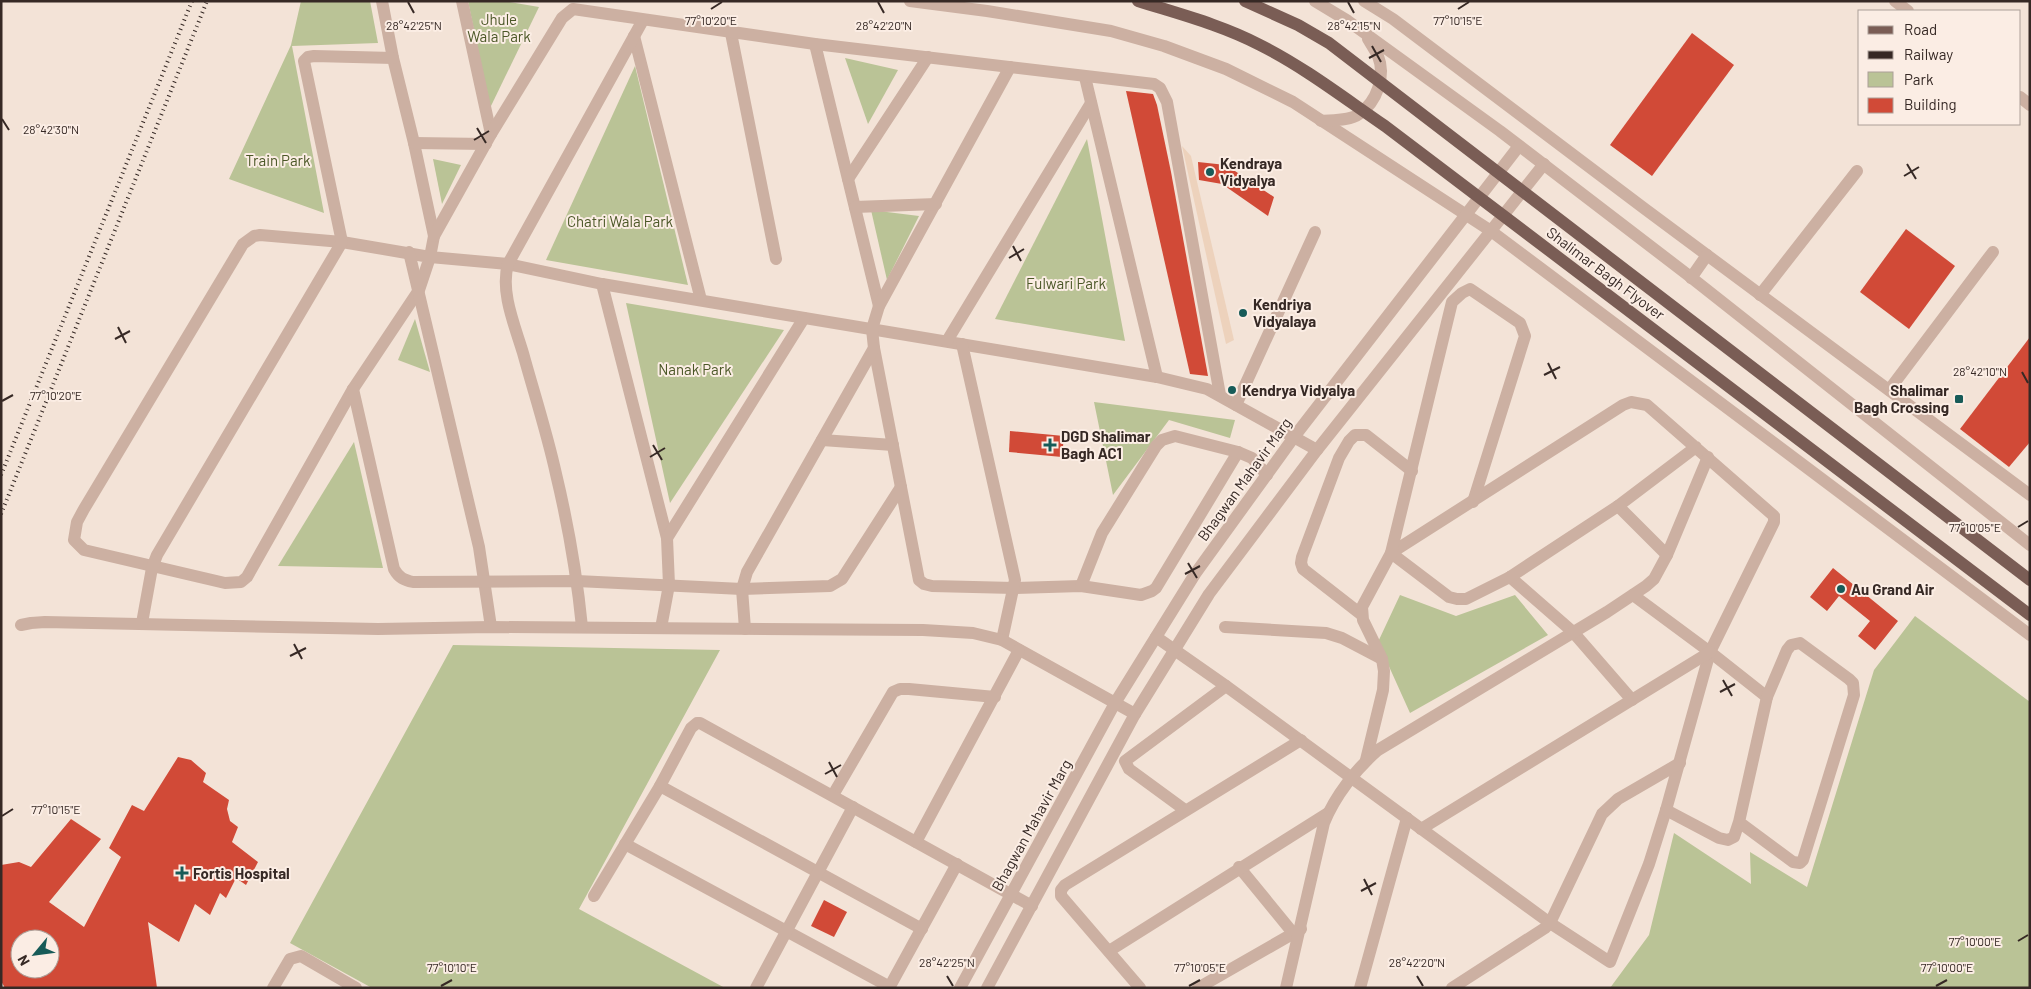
<svg xmlns="http://www.w3.org/2000/svg" width="2031" height="989" viewBox="0 0 2031 989" font-family="Barlow,sans-serif">
<style>
.green{fill:#bac396}
.plaza{fill:#edd2bc}
.building{fill:#d14a37;fill-rule:evenodd}
.lines{fill:none;stroke-linecap:round;stroke-linejoin:round}
.minor{stroke:#ccb0a2;stroke-width:12}
.major{stroke:#7a5d55;stroke-width:12}
.rail{stroke:#362925;stroke-width:4;stroke-dasharray:1 4;stroke-linecap:butt}
.ticks{fill:none;stroke:#362925;stroke-width:2}
.poi-dot{fill:#175b58;stroke:#fbede4;stroke-width:2}
.labels{text-anchor:middle;dominant-baseline:central;stroke-width:4;stroke-linejoin:round;paint-order:stroke}
.park-label{font-size:15px;fill:#4b5727;stroke:#fbede4}
.poi-label{font-size:15px;font-weight:bold;fill:#362925;stroke:#fbede4;text-anchor:start}
.street-label{font-size:15px;fill:#362925;stroke:#fbede4}
.ticks-label{font-size:12px;text-anchor:middle;fill:#362925;stroke:#fbede4;stroke-width:4;stroke-linejoin:round;paint-order:stroke}
</style>
<rect width="100%" height="100%" fill="#f3e3d7"/>
<g class="green">
<path d="M301,1H370L378,43L292,46L324,213L229,179L291,45Z"/>
<path d="M468,1H503L539,7L490,108Z"/>
<path d="M845,58L898,70L868,124Z"/>
<path d="M635,66L688,285L546,260Z"/>
<path d="M1087,139L1125,341L995,319Z"/>
<path d="M433,159L461,165L442,204Z"/>
<path d="M871,210L919,216L887,280Z"/>
<path d="M626,303L784,330L670,503Z"/>
<path d="M415,319L430,372L398,360Z"/>
<path d="M1094,402L1235,420L1230,438L1169,420L1113,495Z"/>
<path d="M354,442L383,568L278,566Z"/>
<path d="M1400,595L1456,616L1515,595L1548,635L1410,713L1378,642Z"/>
<path d="M1915,616L2030,702V988H1610L1649,935L1674,833L1751,884L1750,852L1807,887L1874,670Z"/>
<path d="M453,645L720,650L579,909L725,988H372L290,943Z"/>
</g>
<path class="plaza" d="M1182,146L1191,156L1234,340L1226,344Z"/>
<g class="building">
<path d="M1692,33L1734,65L1652,176L1610,145Z"/>
<path d="M1126,91L1153,94L1157,105L1171,172L1208,376L1190,374Z"/>
<path d="M1198,162L1226,165L1274,197L1268,216L1222,184L1199,180Z"/>
<path d="M1906,229L1955,266L1909,329L1860,292Z"/>
<path d="M2030,337V442L2009,467L1960,429Z"/>
<path d="M1010,431L1064,436L1062,457L1009,452Z"/>
<path d="M1833,568L1898,621L1875,650L1858,636L1870,621L1839,596L1827,611L1810,597Z"/>
<path d="M178,757L191,760L206,773L203,782L229,800L227,809L230,821L238,827L232,842L258,862L246,885L236,878L226,898L220,893L210,915L195,904L179,942L148,922L157,988H5L1,981V865L19,862L31,867L71,819L101,839L49,902L84,927L121,857L109,848L132,805L144,811ZM20,939H50V969H20Z"/>
<path d="M824,900L847,912L834,937L811,926Z"/>
</g>
<g class="lines">
<g class="minor">
<path d="M382,1L393,58L414,143L434,236L430,257L419,290L353,389L247,577L241,582L225,583L84,550L74,540L77,522L84,509L243,244L254,236L260,235L342,242L430,257L508,264L602,284L1157,377L1207,389L1317,450"/>
<path d="M462,1L491,134"/>
<path d="M910,1L987,11L1111,31L1164,46L1226,69L1293,102L1491,231L2030,635"/>
<path d="M1315,1L1348,21L1500,131L1688,275L2030,545"/>
<path d="M1364,1L1393,19L1645,209L2030,495"/>
<path d="M1895,1L1908,11"/>
<path d="M731,33L776,259"/>
<path d="M634,36L701,300"/>
<path d="M815,44L879,306"/>
<path d="M1010,67L879,306L872,329L874,348L919,580L924,584L932,586L1014,588L1081,586L1141,595L1152,591L1156,588L1238,452"/>
<path d="M1085,77L1157,377"/>
<path d="M2020,97L2030,105"/>
<path d="M1321,121C1332,120 1350,121 1359,114C1377,102 1386,76 1378,56C1375,50 1371,44 1368,39"/>
<path d="M414,143L486,144"/>
<path d="M848,179L928,57"/>
<path d="M855,207L936,204"/>
<path d="M434,236L491,134L562,18L573,9L815,44L1154,84L1160,88L1167,102L1220,395"/>
<path d="M409,252L479,547L491,627"/>
<path d="M1691,278L1707,255"/>
<path d="M602,284L667,538L669,585L661,628"/>
<path d="M1760,295L1857,171"/>
<path d="M947,341L1091,103"/>
<path d="M962,344L1015,580L1002,640"/>
<path d="M353,389L394,569C399,578 404,580 413,582L577,581L742,589L830,586L842,579L901,487"/>
<path d="M1889,390L1993,252"/>
<path d="M1236,405L1315,232"/>
<path d="M822,440L893,445"/>
<path d="M1618,506L1667,555"/>
<path d="M667,538L804,318"/>
<path d="M1510,577L1573,632L1632,700"/>
<path d="M1081,586L1102,533L1156,446L1162,440L1175,436L1238,452L1252,458L1267,475"/>
<path d="M1633,595L1710,652L1767,697"/>
<path d="M1362,615L1303,569L1301,563L1302,557L1339,458L1349,441L1355,435H1366L1412,471"/>
<path d="M142,623L152,568L157,555L342,242L304,61L308,57L314,56L393,58"/>
<path d="M21,625L31,623L45,622L378,629L491,627L923,630L973,633L1002,640L1135,714"/>
<path d="M582,627C577,576 568,524 556,474C547,433 534,393 523,353C515,326 500,292 508,264L643,20"/>
<path d="M1225,627L1326,633L1342,638L1382,659"/>
<path d="M745,629L742,589L747,572L874,348"/>
<path d="M1156,637L1226,686L1550,923L1610,962L1649,864L1666,810L1710,652L1774,522V516L1647,405L1631,402L1623,405L1391,553L1449,597L1457,599H1466L1510,577L1618,506L1696,447"/>
<path d="M1366,760L1383,690L1384,671L1382,659L1363,620L1362,607L1391,553L1452,302L1462,293L1470,289L1520,323L1525,336L1473,502"/>
<path d="M660,786L922,929"/>
<path d="M833,795L893,692L900,689H909L995,697"/>
<path d="M1185,810L1129,769L1125,761L1226,686"/>
<path d="M1666,810L1719,838L1728,840L1734,837L1739,822L1767,697L1787,650L1791,645L1800,643L1849,679L1853,683L1854,695L1803,860L1800,863L1793,862L1739,822"/>
<path d="M1421,829L1710,652"/>
<path d="M916,842L1019,650"/>
<path d="M625,844L890,987"/>
<path d="M1239,867L1293,933"/>
<path d="M594,896L660,786L691,728L697,723H700L1032,906"/>
<path d="M1109,951L1328,813"/>
<path d="M273,988L290,959L301,956L356,988"/>
<path d="M756,988L853,807"/>
<path d="M889,988L957,864"/>
<path d="M960,988L1115,703L1195,574L1294,437L1519,146"/>
<path d="M987,988L1135,714L1209,594L1317,450L1544,164"/>
<path d="M1140,988L1061,896V890L1065,885L1301,740"/>
<path d="M1198,988L1301,929"/>
<path d="M1286,988L1324,823C1335,796 1356,769 1378,750L1607,612L1646,586L1654,579L1667,555L1708,457"/>
<path d="M1360,988L1407,818"/>
<path d="M1452,988L1545,928L1550,923L1602,814L1618,799L1680,763"/>
</g>
<g class="major">
<path d="M1138,1C1179,14 1222,25 1260,45C1304,67 1344,98 1385,126L2030,615"/>
<path d="M1245,1L1298,25L1329,43L2030,580"/>
</g>
<g class="rail">
<path d="M1,475L192,1"/>
<path d="M1,514L207,1"/>
</g>
</g>
<path class="ticks" d="M408,2L414,13M878,2L884,13M1348,2L1354,13M711,9L722,2M1458,9L1469,2M1372,46L1381,62M1369,58L1384,50M2,119L9,130M477,128L486,143M474,140L489,131M1907,164L1916,179M1904,176L1919,167M1013,246L1021,261M1009,258L1024,249M118,327L126,343M115,339L130,331M1548,363L1556,379M2022,372L2028,383M1544,375L1560,367M2,401L13,395M653,445L662,460M650,457L665,448M2018,527L2028,521M1188,563L1197,578M1185,574L1200,566M294,644L302,659M290,656L306,648M1723,680L1732,696M1720,692L1735,684M829,762L837,777M825,774L841,765M2,816L13,809M1364,879L1372,895M1361,891L1376,883M2018,941L2028,935M947,976L953,986M1417,976L1423,986M441,986L452,980M1189,986L1200,980M1936,986L1947,980"/>
<g class="poi-dot">
<circle cx="1210" cy="172" r="5"/>
<circle cx="1243" cy="313" r="5"/>
<circle cx="1232" cy="390" r="5"/>
<rect x="1954" y="394" width="10" height="10" rx="2.5"/>
<path d="M1047.5 437.5h5v5h5v5h-5v5h-5v-5h-5v-5h5z"/>
<circle cx="1841" cy="589" r="5"/>
<path d="M179.5 865.5h5v5h5v5h-5v5h-5v-5h-5v-5h5z"/>
</g>
<g class="labels">
<g class="park-label">
<text x="499" y="19">Jhule<tspan x="499" dy="17">Wala Park</tspan></text>
<text x="278" y="160">Train Park</text>
<text x="620" y="221">Chatri Wala Park</text>
<text x="1066" y="283">Fulwari Park</text>
<text x="695" y="369">Nanak Park</text>
</g>
<g class="poi-label">
<text x="1220" y="163">Kendraya<tspan x="1220" dy="17">Vidyalya</tspan></text>
<text x="1253" y="304">Kendriya<tspan x="1253" dy="17">Vidyalaya</tspan></text>
<text x="1242" y="390">Kendrya Vidyalya</text>
<text x="1949" y="390" text-anchor="end">Shalimar<tspan x="1949" dy="17">Bagh Crossing</tspan></text>
<text x="1061" y="436">DGD Shalimar<tspan x="1061" dy="17">Bagh AC1</tspan></text>
<text x="1851" y="589">Au Grand Air</text>
<text x="193" y="873">Fortis Hospital</text>
</g>
<g class="street-label">
<text transform="translate(1606 273) rotate(37)">Shalimar Bagh Flyover</text>
<text transform="translate(1244 479) rotate(-54)">Bhagwan Mahavir Marg</text>
<text transform="translate(1031 825) rotate(-61)">Bhagwan Mahavir Marg</text>
</g>
</g>
<g class="ticks-label">
<text x="711" y="25">77°10'20"E</text>
<text x="1458" y="25">77°10'15"E</text>
<text x="414" y="30">28°42'25"N</text>
<text x="884" y="30">28°42'20"N</text>
<text x="1354" y="30">28°42'15"N</text>
<text x="51" y="134">28°42'30"N</text>
<text x="1980" y="376">28°42'10"N</text>
<text x="56" y="400">77°10'20"E</text>
<text x="1975" y="532">77°10'05"E</text>
<text x="56" y="814">77°10'15"E</text>
<text x="1975" y="946">77°10'00"E</text>
<text x="947" y="967">28°42'25"N</text>
<text x="1417" y="967">28°42'20"N</text>
<text x="452" y="972">77°10'10"E</text>
<text x="1200" y="972">77°10'05"E</text>
<text x="1947" y="972">77°10'00"E</text>
</g>
<rect width="2031" height="989" fill="none" stroke="#362925" stroke-width="5"/>
<rect x="1858" y="10" width="162" height="115" fill="#fbede4" stroke="#ac9f98"/>
<rect x="1868" y="26" width="25" height="8" fill="#7a5d55" stroke="#ac9f98"/>
<text x="1904" y="35" font-size="15" fill="#362925">Road</text>
<rect x="1868" y="51" width="25" height="8" fill="#362925" stroke="#ac9f98"/>
<text x="1904" y="60" font-size="15" fill="#362925">Railway</text>
<rect x="1868" y="72" width="25" height="15" fill="#bac396" stroke="#ac9f98"/>
<text x="1904" y="85" font-size="15" fill="#362925">Park</text>
<rect x="1868" y="98" width="25" height="15" fill="#d14a37" stroke="#ac9f98"/>
<text x="1904" y="110" font-size="15" fill="#362925">Building</text>
<g transform="translate(35 954) rotate(241)"><circle r="24" fill="#fbede4" stroke="#ac9f98"/>
<path d="M0-4L9 19L0 12L-9 19Z" fill="#175b58"/>
<text y="-8" font-size="14" font-weight="bold" text-anchor="middle" fill="#362925">N</text>
</g>
</svg>
